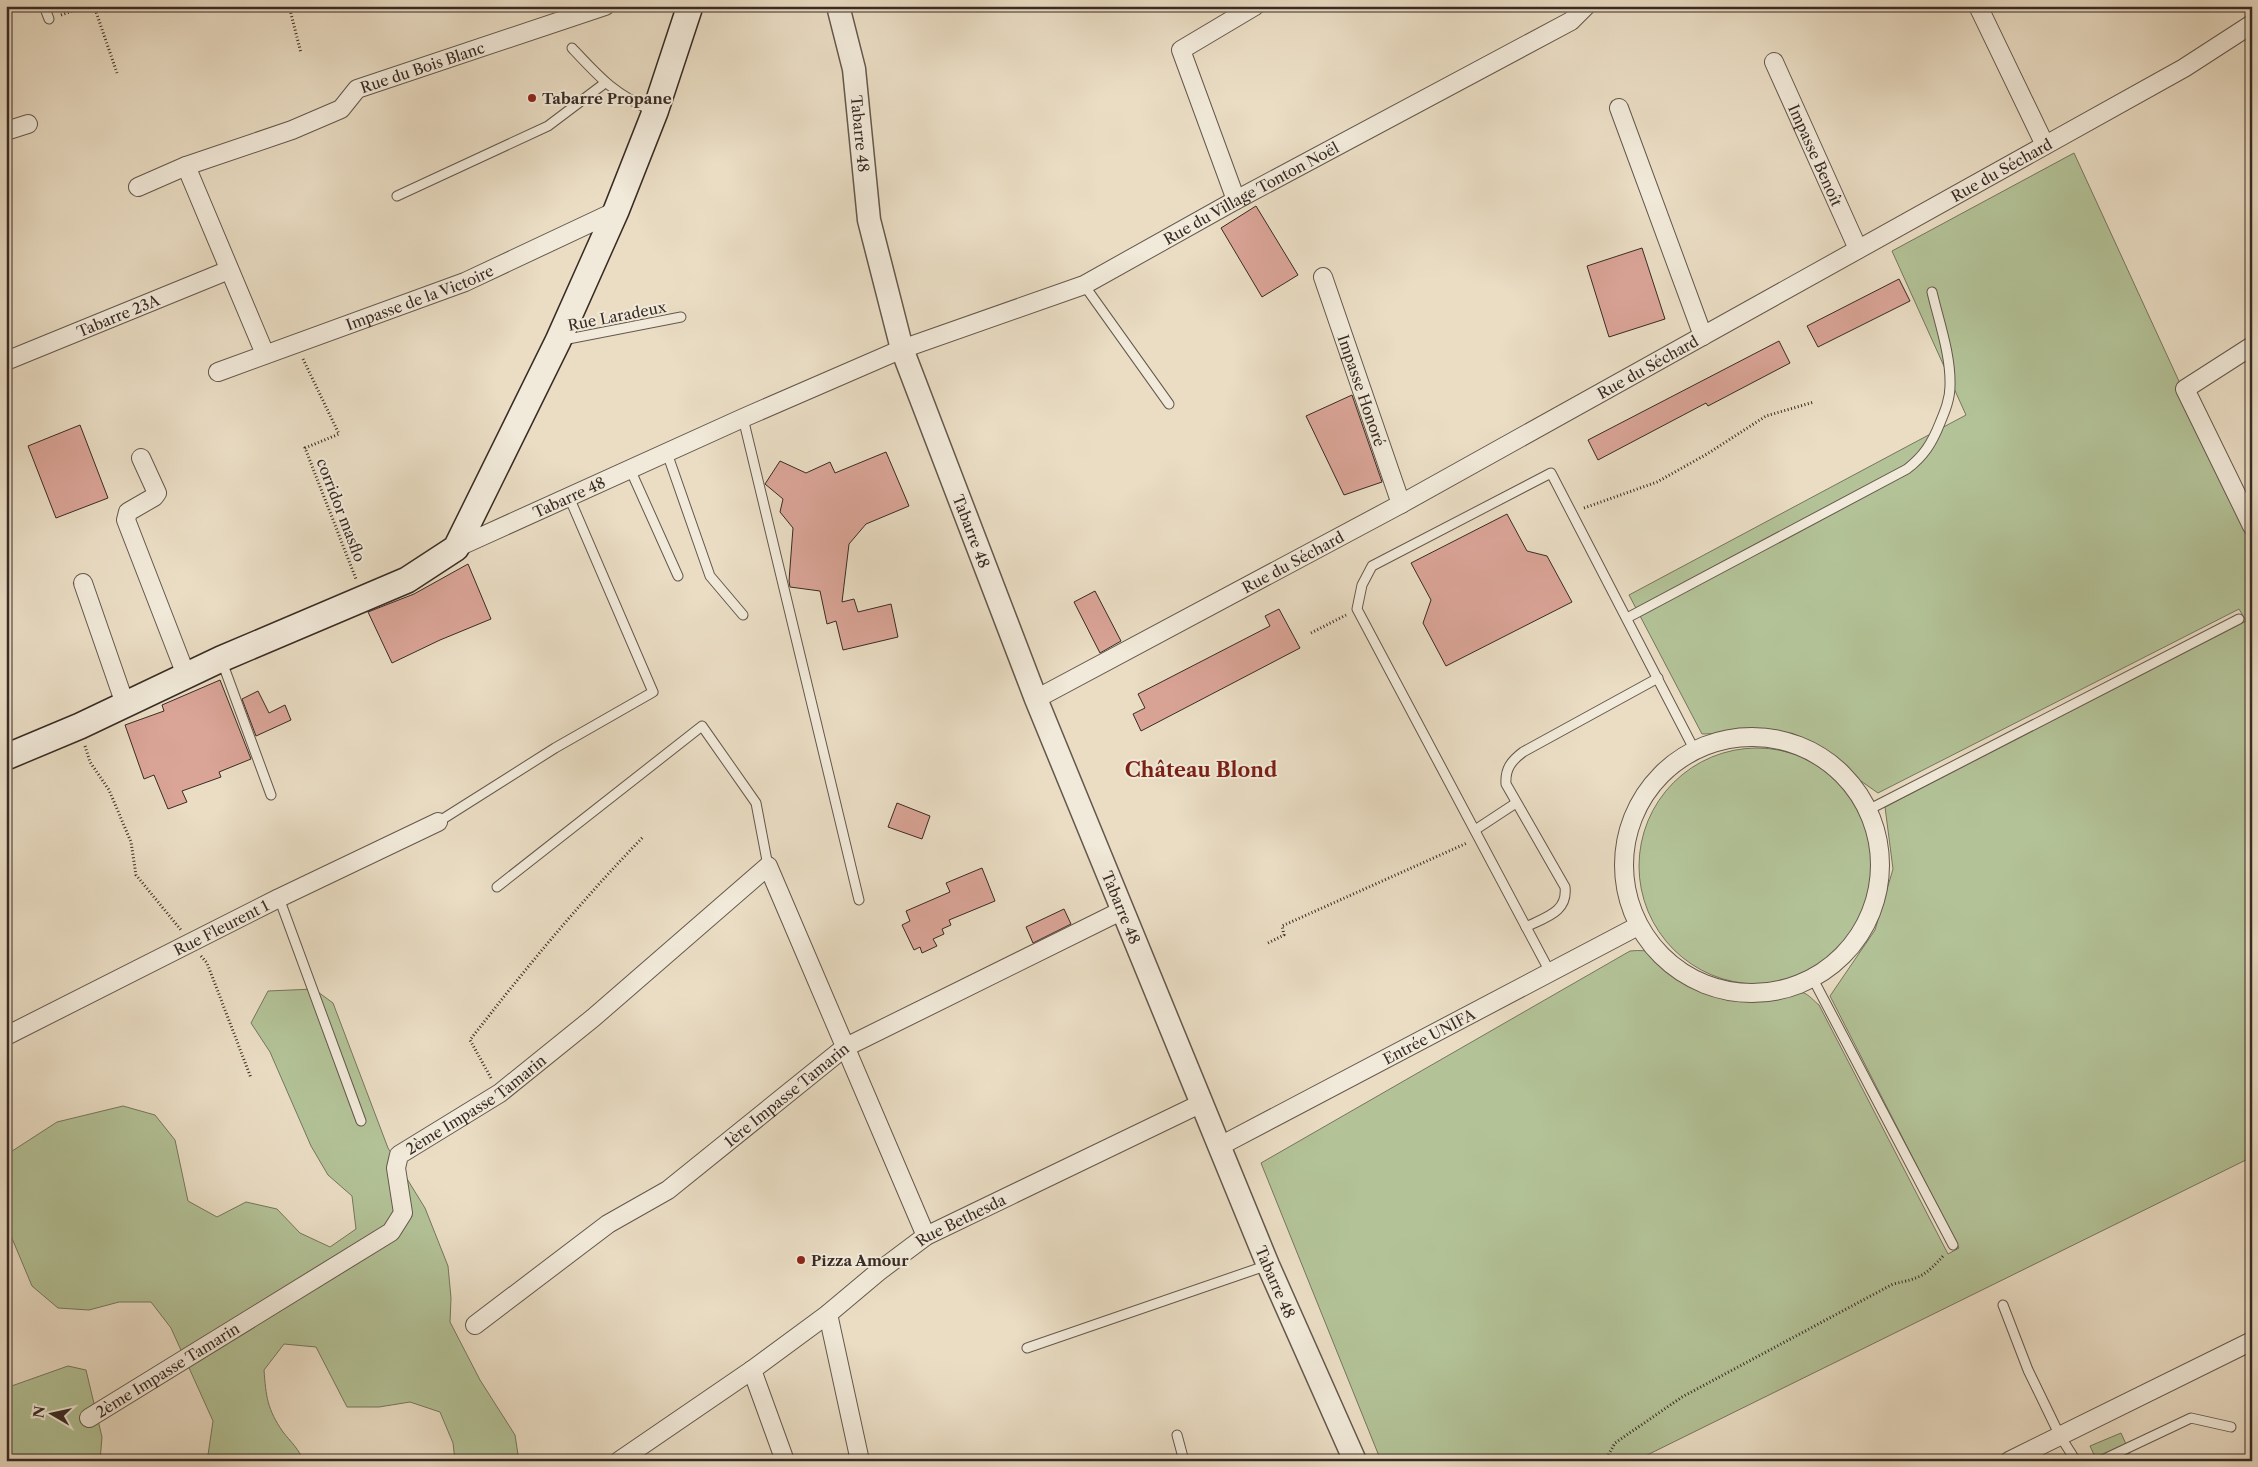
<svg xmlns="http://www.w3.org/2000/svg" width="2258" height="1467" viewBox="0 0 2258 1467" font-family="'Libre Caslon Text',serif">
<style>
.green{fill:#b3c297;stroke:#76765e}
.building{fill:#daa497;stroke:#382b24}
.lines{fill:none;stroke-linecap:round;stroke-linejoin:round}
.service-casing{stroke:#64584c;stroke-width:11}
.minor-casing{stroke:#64584c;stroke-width:20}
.tertiary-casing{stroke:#64584c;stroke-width:25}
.secondary-casing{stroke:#382b24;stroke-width:28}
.path{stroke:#382b24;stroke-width:3;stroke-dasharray:1 2.5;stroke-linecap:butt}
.service{stroke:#f1e9d9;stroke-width:9}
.minor{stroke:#f1e9d9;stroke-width:18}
.tertiary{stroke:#f1e9d9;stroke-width:22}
.secondary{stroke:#f1e9d9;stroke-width:25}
.poi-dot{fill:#8f2418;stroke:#f1e9d9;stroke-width:2}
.labels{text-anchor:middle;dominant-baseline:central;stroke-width:4;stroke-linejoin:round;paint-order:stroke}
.street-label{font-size:15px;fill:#382b24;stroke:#f1e9d9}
.poi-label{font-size:15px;font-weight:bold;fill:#382b24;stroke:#f1e9d9;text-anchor:start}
.district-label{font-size:20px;font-weight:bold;fill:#7a1f14;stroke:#f1e9d9}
</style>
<rect width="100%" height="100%" fill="#eaddc4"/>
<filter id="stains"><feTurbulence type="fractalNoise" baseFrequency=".004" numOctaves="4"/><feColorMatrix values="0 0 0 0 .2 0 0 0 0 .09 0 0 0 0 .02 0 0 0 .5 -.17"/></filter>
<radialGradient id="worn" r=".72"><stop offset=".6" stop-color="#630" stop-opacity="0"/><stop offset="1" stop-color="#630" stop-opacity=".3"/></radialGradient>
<g class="green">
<path d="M2074,153L2252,540V1157L1635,1461H1381L1261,1163L1630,951C1671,947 1663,969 1690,986C1701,993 1751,999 1766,998C1778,997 1790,989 1804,993C1809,995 1814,1001 1819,1005L1948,1254L1959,1248L1830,996L1875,930L1893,869L1885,807L2246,621L2239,609L1878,793L1825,756L1767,732L1702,734L1629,595L1966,415L1892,251Z"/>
<circle cx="1757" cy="866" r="118"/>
<path d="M314,989L333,1003L388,1148L425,1208L448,1266L451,1298L450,1322L480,1380L515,1435L519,1461H455L453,1443L440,1412L410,1402L379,1407H347L316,1347L284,1344L264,1370C266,1396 267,1409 283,1432C290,1441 300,1450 303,1461H195L208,1455L213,1421L171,1328L151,1302H119L89,1310L58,1308L32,1286L6,1224V1155L57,1122L123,1106L155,1115L175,1140L188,1201L217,1217L246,1202L277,1209L300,1233L330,1247L356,1229L352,1196L328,1175L311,1146L270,1052L251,1023L268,991Z"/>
<path d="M68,1366L86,1370L102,1437L100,1461H6V1388Z"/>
<path d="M2121,1433L2130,1453L2112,1461H2097L2090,1446Z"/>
</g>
<g class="building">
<path d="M1256,206L1298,275L1262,297L1221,228Z"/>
<path d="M1642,248L1665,319L1609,337L1587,266Z"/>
<path d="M1899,279L1910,301L1818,347L1807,326Z"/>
<path d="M1779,341L1790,363L1708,406L1706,403L1598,460L1588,440Z"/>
<path d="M1352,395L1382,482L1344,495L1306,416Z"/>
<path d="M80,425L108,498L56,518L28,446Z"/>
<path d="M886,452L909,506L866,524L849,544L842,602L854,599L858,612L891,604L898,637L843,650L836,621L827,624L820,591L790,587L789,581L793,528L780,512L783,499L765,484L780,461L806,473L830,462L835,473Z"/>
<path d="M1507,514L1527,551L1547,556L1572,602L1446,666L1423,623L1431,600L1411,563Z"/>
<path d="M468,564L491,619L440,640L392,663L368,612L414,594Z"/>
<path d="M1095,591L1121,641L1100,653L1074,602Z"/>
<path d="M1279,609L1300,648L1141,731L1133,714L1145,708L1138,694L1270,626L1265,616Z"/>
<path d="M220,680L251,759L219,772L221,777L182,791L187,802L168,809L154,775L144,779L125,725L164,711L162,705Z"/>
<path d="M258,691L269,713L285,705L291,720L256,736L242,699Z"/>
<path d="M897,803L930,816L922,839L888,827Z"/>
<path d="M982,868L995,901L949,920L951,925L942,929L944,934L933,939L937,946L922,953L920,947L914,950L902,925L910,921L906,911L950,892L946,883Z"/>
<path d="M1064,909L1071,924L1033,943L1026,927Z"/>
</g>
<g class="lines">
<defs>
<g id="service">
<path d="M44,6L49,19"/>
<path d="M572,48C600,78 614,94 653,111"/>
<path d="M397,196L548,126L605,83"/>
<path d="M1084,285L1169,404"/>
<path d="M563,340L681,317"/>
<path d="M743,418L859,900"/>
<path d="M667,453L710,576L743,615"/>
<path d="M630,469L678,576"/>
<path d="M1627,618L1907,469C1924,456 1932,443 1940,423C1945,411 1950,399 1950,386C1951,355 1939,322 1932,292"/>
<path d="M221,659L271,795"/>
<path d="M1868,810L2239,619"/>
<path d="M438,822L555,748L653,692L569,497"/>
<path d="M1475,830L1516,803"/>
<path d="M497,887L702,726L756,803L768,866"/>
<path d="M279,898L361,1121"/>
<path d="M1526,927C1546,917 1568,912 1565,887L1506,784C1505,769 1511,761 1523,752L1658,678"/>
<path d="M1550,972L1357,609L1362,585L1372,566L1551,473L1694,749"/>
<path d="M1813,979L1953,1245"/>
<path d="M2003,1305L2028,1370L2060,1436L2076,1461"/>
<path d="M1027,1348L1268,1265"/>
<path d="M1177,1435L1184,1461"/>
<path d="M2100,1461L2191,1418L2231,1427"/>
</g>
<g id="minor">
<path d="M1978,6L2045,145"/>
<path id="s1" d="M1774,62L1858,249"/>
<path d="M1619,108L1703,336"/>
<path d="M6,131L28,124"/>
<path d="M186,166L265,354"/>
<path id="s2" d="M138,187L186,166L292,130L341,109L357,89L605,6"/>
<path d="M1236,200L1181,50L1255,6"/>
<path id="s3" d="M1323,277L1401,504"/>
<path d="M2252,346L2185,389L2252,526"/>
<path id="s4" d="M6,361L229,270"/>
<path id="s5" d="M218,372L465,282L616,211"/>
<path d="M141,458L157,493L154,497L128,512L126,520L186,675"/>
<path id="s6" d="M456,548L743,418L902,349L1084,285L1236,200L1571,21L1586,6"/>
<path d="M83,583L125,704"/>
<path id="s7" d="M1036,699L1401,504L2184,68L2252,24"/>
<circle cx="1752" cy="865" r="128"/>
<path id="s8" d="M6,1036L279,898L438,822"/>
<path id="s9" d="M1220,1146L1638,926"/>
<path d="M828,1314L860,1461"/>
<path id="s10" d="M475,1325L608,1224L668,1190L844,1048L1123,910"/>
<path d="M752,1370L785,1461"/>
<path id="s11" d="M89,1418L391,1232L403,1213L396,1168L399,1155L500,1093L593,1018L768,866L926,1236"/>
<path id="s12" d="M619,1461L752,1370L828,1314L878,1272L926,1236L1202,1103"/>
<path d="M2009,1461L2252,1341"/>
</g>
<g id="tertiary">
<path id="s13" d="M838,6L854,69L869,220L902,349L1036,699L1268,1265L1355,1461"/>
</g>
<path id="secondary" d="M6,757L80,726L221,659L407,580L456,548L558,341L616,211L655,112L690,6"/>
</defs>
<use href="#service" class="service-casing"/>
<use href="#minor" class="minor-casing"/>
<use href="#tertiary" class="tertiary-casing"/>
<use href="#secondary" class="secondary-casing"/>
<g class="path">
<path d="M94,6L117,73"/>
<path d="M289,6L301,53"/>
<path d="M61,15L86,6"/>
<path d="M303,359L339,434L305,448L356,579"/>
<path d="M1584,508L1657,482L1707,454L1766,416L1814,402"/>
<path d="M1311,633L1346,615"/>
<path d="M85,746L90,762L109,790L131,842L136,875L181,930"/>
<path d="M1268,943L1284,935L1282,926L1467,843"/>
<path d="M201,956L207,963L251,1078"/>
<path d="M491,1078L470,1040C525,969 581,901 643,837"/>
<path d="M1605,1461L1615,1443L1682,1397L1893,1284C1921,1278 1925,1276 1944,1255"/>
</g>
<use href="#service" class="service"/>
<use href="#minor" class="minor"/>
<use href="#tertiary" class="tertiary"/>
<use href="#secondary" class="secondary"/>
</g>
<g class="poi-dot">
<circle cx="532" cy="98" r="5"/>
<circle cx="801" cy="1260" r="5"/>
</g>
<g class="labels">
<g class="street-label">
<text stroke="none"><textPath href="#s2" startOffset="312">Rue du Bois Blanc</textPath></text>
<text stroke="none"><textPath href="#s13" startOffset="130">Tabarre 48</textPath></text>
<text stroke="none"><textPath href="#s1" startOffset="102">Impasse Benoît</textPath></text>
<text stroke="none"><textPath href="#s7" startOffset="1101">Rue du Séchard</textPath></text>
<text stroke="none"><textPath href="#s6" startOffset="872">Rue du Village Tonton Noël</textPath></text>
<text stroke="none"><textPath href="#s5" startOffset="215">Impasse de la Victoire</textPath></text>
<text stroke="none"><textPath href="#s4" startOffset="121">Tabarre 23A</textPath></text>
<text transform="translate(617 316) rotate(-11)">Rue Laradeux</text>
<text stroke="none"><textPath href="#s7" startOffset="696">Rue du Séchard</textPath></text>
<text stroke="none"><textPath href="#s3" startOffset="120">Impasse Honoré</textPath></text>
<text stroke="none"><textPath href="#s6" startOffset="124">Tabarre 48</textPath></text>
<text transform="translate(341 510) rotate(69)">corridor masflo</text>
<text stroke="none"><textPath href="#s13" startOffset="545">Tabarre 48</textPath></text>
<text stroke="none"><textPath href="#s7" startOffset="291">Rue du Séchard</textPath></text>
<text stroke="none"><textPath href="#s13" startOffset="950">Tabarre 48</textPath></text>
<text stroke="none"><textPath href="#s8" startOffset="241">Rue Fleurent 1</textPath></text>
<text stroke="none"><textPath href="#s9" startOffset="236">Entrée UNIFA</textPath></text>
<text stroke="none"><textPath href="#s10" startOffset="388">1ère Impasse Tamarin</textPath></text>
<text stroke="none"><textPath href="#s11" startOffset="528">2ème Impasse Tamarin</textPath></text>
<text stroke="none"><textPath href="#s12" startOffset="419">Rue Bethesda</textPath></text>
<text stroke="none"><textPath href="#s13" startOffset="1355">Tabarre 48</textPath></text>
<text stroke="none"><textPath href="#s11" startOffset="92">2ème Impasse Tamarin</textPath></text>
</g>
<g class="poi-label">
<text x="542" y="98">Tabarre Propane</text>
<text x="811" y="1260">Pizza Amour</text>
</g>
<g class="district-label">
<text x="1201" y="770">Château Blond</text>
</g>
</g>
<rect width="2258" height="1467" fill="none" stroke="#eaddc4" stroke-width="25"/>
<rect x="8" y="8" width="2243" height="1452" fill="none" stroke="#382b24" stroke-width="2.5"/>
<rect x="12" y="12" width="2233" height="1442" fill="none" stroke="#382b24"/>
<g transform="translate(52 1414) rotate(279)" stroke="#f1e9d9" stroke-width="4" paint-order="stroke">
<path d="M0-4L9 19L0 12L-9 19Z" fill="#382b24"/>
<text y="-8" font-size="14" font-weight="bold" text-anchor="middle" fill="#382b24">N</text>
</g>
<rect width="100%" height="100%" filter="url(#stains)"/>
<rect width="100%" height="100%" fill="url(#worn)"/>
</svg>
